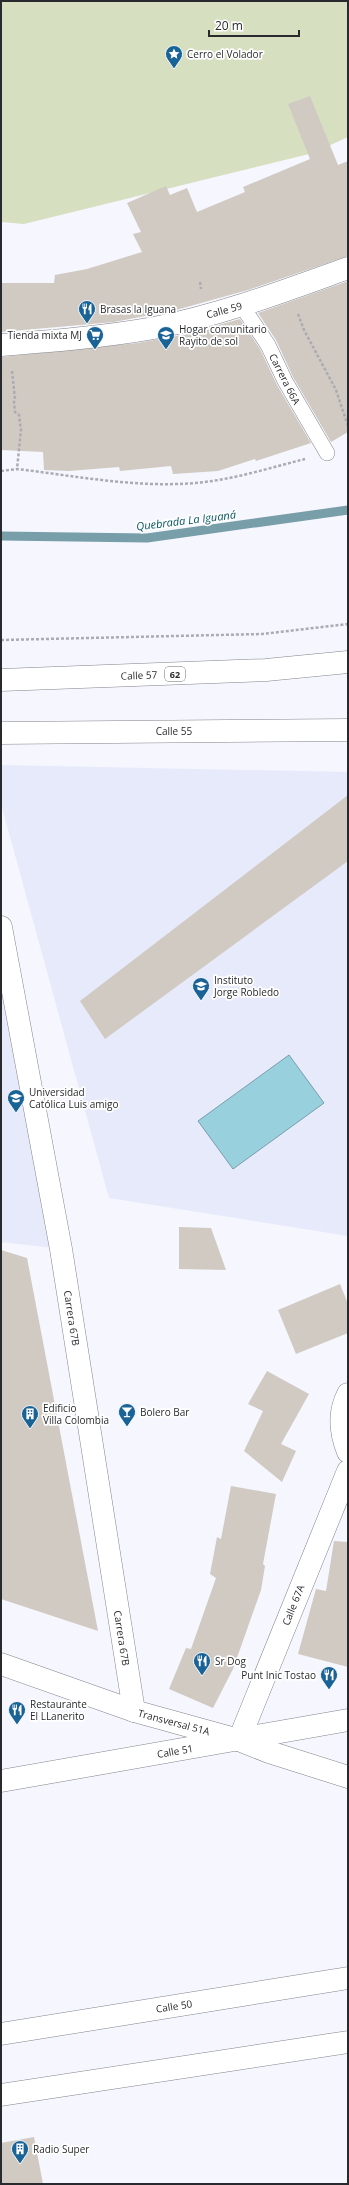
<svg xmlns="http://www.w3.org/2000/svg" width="349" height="2185" viewBox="0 0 349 2185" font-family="'Open Sans',sans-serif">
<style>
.built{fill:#e7eafb}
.green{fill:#d7dfc1}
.water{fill:#99d0de;stroke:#779ea9}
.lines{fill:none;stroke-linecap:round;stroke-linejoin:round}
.stream{stroke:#779ea9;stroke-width:9}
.building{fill:#d1cac2}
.service-casing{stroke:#83848d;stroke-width:16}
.minor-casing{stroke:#83848d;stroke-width:23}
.secondary-casing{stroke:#83848d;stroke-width:23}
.trunk-casing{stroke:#83848d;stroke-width:23}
.path{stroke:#abacb3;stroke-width:2.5;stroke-dasharray:3 2;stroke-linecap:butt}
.service{stroke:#fff;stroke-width:15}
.minor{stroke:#fff;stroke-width:22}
.secondary{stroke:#fff;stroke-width:22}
.trunk{stroke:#fff;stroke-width:22}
.labels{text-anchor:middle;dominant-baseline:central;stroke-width:3.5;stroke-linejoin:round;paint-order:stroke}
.shield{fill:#fff;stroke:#696a6c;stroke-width:1}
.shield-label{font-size:9px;font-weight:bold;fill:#292a2d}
.poi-label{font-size:10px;fill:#292a2d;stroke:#fff;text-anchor:start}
.street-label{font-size:10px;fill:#292a2d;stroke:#fff}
.water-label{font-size:11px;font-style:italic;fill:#005260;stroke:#fff}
</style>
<rect width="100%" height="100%" fill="#f5f6fe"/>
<g class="built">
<path d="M1,765L348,772V1236L109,1198L1,804Z"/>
<path d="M1,985L61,1249L1,1242Z"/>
</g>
<path class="green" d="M1,1H348V137L313,153L24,224L1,222Z"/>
<path class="water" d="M289,1055L324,1103L233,1169L198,1121Z"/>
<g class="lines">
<path class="stream" d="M1,536L147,538L348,510"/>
</g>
<g class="building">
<path d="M310,96L338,165L348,161V256L248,290L176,310L114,322L1,332V283H54L55,275L87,269L142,252L133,234L141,232L127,203L166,186L170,195L187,188L197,212L245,192L243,187L310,159L288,104Z"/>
<path d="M348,281V432L331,442L293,377L276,340L258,313Z"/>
<path d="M240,319L260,349L277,385L311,443L256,461L255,459L218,471L173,474L171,466L120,471L119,467L69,471L44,470L43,452L1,450V357L137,343L182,335Z"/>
<path d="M348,795V861L105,1039L80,1001Z"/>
<path d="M179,1227L211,1228L226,1270L179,1269Z"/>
<path d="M1,1250L27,1258L98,1631L1,1599Z"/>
<path d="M340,1284L348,1304V1333L296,1354L278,1310Z"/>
<path d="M267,1371L309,1394L281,1444L296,1451L282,1482L244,1451L263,1411L248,1404Z"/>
<path d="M231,1486L276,1494L263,1564L265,1566L261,1590L233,1669L213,1708L169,1689L186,1648L191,1649L216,1578L210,1574L217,1537L221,1539Z"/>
<path d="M334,1541L348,1542V1667L298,1654L316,1589L326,1591Z"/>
<path d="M34,2137L43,2184H1V2143Z"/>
</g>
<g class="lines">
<defs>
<path id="service" d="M242,306L268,345L285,381L327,453"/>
<g id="minor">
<path d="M1,345C52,341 103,337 154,328C221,315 284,291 348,268"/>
<path d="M1,927L61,1249L134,1711"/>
<path d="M348,1394C338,1413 340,1432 348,1452"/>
<path d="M239,1740L348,1471"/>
<path d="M1,1781L348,1720"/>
</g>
<g id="secondary">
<path d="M1,1664L134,1711L239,1740L269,1752L348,1777"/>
<path d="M1,2034L348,1978"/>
<path d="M1,2095L348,2042"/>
</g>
<g id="trunk">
<path d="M1,680L266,670L348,662"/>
<path d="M1,733L348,730"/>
</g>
</defs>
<use href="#service" class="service-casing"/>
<use href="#minor" class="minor-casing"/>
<use href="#secondary" class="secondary-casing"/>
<use href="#trunk" class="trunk-casing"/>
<g class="path">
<path d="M200,282L201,289"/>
<path d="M298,314L304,330L336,390L348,426"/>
<path d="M12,371L15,399L14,402L15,412L19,415L21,430L17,469"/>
<path d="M1,471L17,469C76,476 136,488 195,483C232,480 269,468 305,459"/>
<path d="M1,640L262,634L348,624"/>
</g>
<use href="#service" class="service"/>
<use href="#minor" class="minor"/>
<use href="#secondary" class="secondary"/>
<use href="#trunk" class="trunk"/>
</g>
<defs>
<symbol id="sight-pin" viewBox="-11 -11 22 30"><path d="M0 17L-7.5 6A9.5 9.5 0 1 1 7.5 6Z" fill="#196397" stroke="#fff"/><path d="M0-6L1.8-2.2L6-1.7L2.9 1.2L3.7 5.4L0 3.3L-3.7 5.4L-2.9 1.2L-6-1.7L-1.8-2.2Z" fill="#fff"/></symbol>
<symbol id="restaurant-pin" viewBox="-11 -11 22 30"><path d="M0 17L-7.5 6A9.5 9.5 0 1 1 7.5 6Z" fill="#196397" stroke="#fff"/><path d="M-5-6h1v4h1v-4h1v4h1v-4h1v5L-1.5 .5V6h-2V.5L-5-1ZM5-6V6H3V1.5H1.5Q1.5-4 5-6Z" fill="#fff"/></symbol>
<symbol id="supermarket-pin" viewBox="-11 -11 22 30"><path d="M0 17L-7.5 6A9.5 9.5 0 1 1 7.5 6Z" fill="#196397" stroke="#fff"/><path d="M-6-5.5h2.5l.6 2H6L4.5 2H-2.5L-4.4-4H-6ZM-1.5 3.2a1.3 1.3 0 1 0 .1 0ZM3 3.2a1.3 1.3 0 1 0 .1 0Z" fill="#fff"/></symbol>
<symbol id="school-pin" viewBox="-11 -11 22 30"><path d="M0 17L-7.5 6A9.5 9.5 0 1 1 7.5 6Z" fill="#196397" stroke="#fff"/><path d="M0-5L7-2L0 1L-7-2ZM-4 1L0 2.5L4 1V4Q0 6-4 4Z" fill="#fff"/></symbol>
<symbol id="university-pin" viewBox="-11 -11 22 30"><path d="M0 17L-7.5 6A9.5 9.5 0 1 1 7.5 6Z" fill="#196397" stroke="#fff"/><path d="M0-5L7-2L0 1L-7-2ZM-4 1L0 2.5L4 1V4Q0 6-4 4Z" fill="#fff"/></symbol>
<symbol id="bar-pin" viewBox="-11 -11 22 30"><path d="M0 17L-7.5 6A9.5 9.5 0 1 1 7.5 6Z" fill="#196397" stroke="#fff"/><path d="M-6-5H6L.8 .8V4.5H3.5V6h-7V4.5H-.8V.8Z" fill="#fff"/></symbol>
<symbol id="building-pin" viewBox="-11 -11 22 30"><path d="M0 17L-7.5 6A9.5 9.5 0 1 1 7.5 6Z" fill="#196397" stroke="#fff"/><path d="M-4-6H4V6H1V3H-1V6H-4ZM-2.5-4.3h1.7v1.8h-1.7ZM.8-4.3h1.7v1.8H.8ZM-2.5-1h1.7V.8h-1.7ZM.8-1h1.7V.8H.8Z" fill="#fff"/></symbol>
</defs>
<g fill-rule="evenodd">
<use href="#sight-pin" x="164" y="44" width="20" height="27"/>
<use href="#restaurant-pin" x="77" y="299" width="20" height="27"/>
<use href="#supermarket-pin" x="85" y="325" width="20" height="27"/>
<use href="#school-pin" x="156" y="325" width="20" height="27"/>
<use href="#school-pin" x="191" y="976" width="20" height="27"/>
<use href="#university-pin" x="6" y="1088" width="20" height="27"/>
<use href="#bar-pin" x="117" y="1402" width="20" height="27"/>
<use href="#building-pin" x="20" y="1404" width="20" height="27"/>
<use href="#restaurant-pin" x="192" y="1651" width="20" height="27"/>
<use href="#restaurant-pin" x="319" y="1665" width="20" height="27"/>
<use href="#restaurant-pin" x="7" y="1700" width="20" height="27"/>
<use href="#building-pin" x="10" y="2139" width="20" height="27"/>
</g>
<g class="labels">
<rect class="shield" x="165" y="667" width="20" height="14" rx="3"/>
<g class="shield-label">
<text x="175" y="674">62</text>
</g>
<g class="poi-label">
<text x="187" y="54">Cerro el Volador</text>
<text x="100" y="309">Brasas la Iguana</text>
<text x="179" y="329">Hogar comunitario<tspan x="179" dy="12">Rayito de sol</tspan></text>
<text x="82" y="335" text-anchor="end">Tienda mixta MJ</text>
<text x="214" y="980">Instituto<tspan x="214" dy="12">Jorge Robledo</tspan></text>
<text x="29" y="1092">Universidad<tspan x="29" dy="12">Católica Luis amigo</tspan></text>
<text x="43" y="1408">Edificio<tspan x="43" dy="12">Villa Colombia</tspan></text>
<text x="140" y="1412">Bolero Bar</text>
<text x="215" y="1661">Sr Dog</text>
<text x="316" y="1675" text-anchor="end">Punt Inic Tostao</text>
<text x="30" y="1704">Restaurante<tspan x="30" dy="12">El LLanerito</tspan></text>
<text x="33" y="2149">Radio Super</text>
</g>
<g class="street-label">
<text transform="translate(224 310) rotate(-15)">Calle 59</text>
<text transform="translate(285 379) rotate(63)">Carrera 66A</text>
<text transform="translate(139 675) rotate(-2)">Calle 57</text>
<text x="174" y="731">Calle 55</text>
<text transform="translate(72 1318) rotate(81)">Carrera 67B</text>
<text transform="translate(293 1605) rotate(-68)">Calle 67A</text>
<text transform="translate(122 1638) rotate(81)">Carrera 67B</text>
<text transform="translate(174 1722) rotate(15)">Transversal 51A</text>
<text transform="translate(175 1751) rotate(-10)">Calle 51</text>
<text transform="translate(174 2006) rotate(-9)">Calle 50</text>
</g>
<g class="water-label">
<text transform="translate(186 520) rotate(-7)">Quebrada La Iguaná</text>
</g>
</g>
<rect width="349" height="2185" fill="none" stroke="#292a2d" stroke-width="4"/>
<path d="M209 30v6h90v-6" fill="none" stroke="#292a2d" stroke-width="2"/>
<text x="215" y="30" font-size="12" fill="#292a2d" stroke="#ffffff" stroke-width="3" paint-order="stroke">20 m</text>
</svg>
